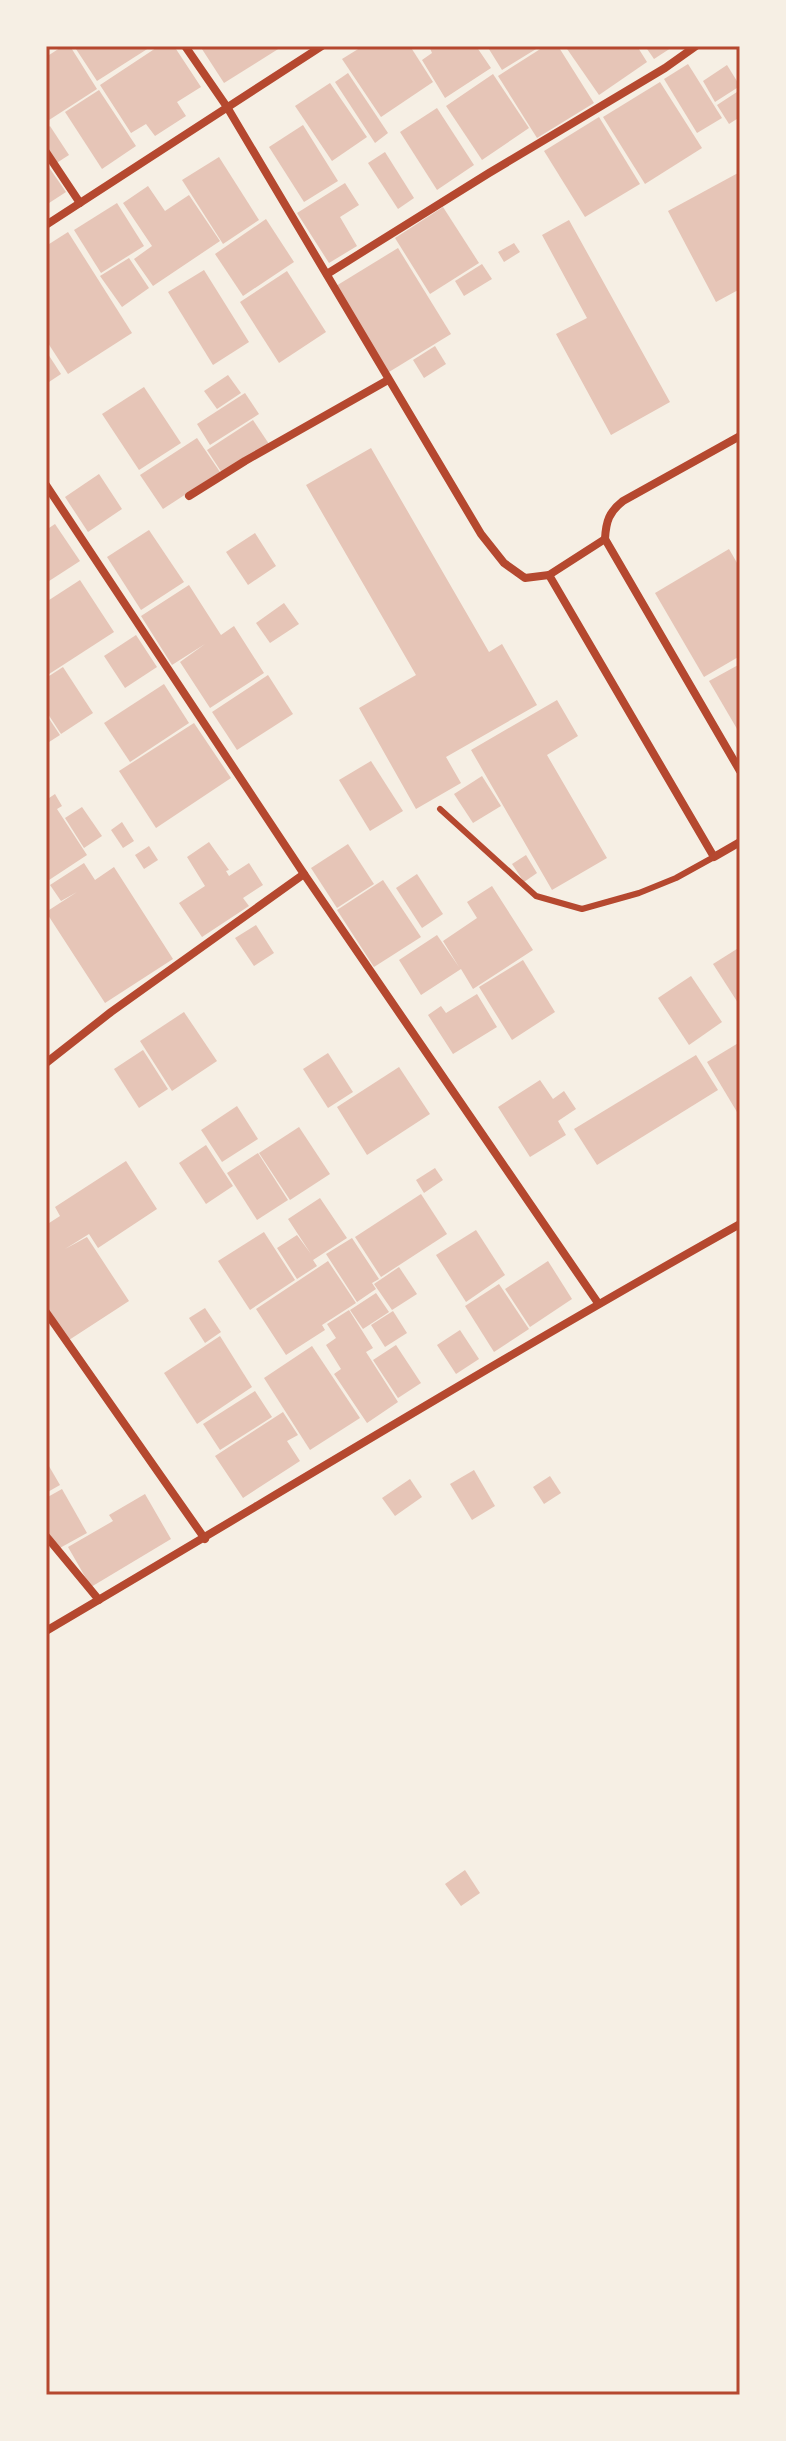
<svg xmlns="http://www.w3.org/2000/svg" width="786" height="2441" viewBox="0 0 786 2441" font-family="'Titillium Web',sans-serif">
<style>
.building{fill:#e6c5b7}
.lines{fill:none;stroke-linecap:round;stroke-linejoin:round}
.service{stroke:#b5482f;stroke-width:6}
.minor{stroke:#b5482f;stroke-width:8}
.neatline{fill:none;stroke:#b5482f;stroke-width:3}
</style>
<rect width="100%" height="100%" fill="#f6efe4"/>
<g class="building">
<path d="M63,46H70L97,89L46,122V57Z"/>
<path d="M74,46H152L97,81Z"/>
<path d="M159,46H174L201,87L177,102L186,116L155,136L146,124L131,133L100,85Z"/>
<path d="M200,46H283L224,83Z"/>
<path d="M363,46H410L433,82L381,117L342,59Z"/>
<path d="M429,46H476L491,68L445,98L422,60L432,53Z"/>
<path d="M487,46H541L502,70Z"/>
<path d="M545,46H558L594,103L537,138L498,76Z"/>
<path d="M565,46H637L647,62L599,95Z"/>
<path d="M645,46H674L654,59Z"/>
<path d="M688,64L722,118L697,133L664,79Z"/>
<path d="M727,65L740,86L715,102L703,81Z"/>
<path d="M348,73L388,133L375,143L335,82Z"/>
<path d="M493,74L529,128L482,160L446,106Z"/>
<path d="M660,82L702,148L645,184L603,117Z"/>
<path d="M330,83L367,137L332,161L295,106Z"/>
<path d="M99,90L136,146L102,169L65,112Z"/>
<path d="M740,90V117L729,124L717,105Z"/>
<path d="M437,108L474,165L437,190L400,132Z"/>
<path d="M599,117L640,184L585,217L544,151Z"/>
<path d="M303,125L338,181L304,202L269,147Z"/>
<path d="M50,126L69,155L55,164L46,150V129Z"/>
<path d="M385,152L414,198L398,209L368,163Z"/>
<path d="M219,157L259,220L223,244L182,180Z"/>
<path d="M46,163L66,192L46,205Z"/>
<path d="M738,173L740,178V289L716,302L668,211Z"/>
<path d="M345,183L359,205L340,217L357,246L329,263L297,213Z"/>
<path d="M148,186L165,211L189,195L220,241L153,286L134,259L152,246L123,203Z"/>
<path d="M117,203L144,246L101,273L74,230Z"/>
<path d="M443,207L479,263L430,294L395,238Z"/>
<path d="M266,219L294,262L243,296L215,254Z"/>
<path d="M569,220L670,402L611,435L556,334L587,318L542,235Z"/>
<path d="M68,232L132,333L68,374L46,340V246Z"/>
<path d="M514,243L520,252L504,262L498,252Z"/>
<path d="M398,248L451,334L389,372L336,286Z"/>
<path d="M129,258L149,288L122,307L100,276Z"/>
<path d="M482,264L492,279L464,296L455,281Z"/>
<path d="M204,270L249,342L213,365L168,292Z"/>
<path d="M287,271L326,332L279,363L240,302Z"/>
<path d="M435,346L446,364L424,378L413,360Z"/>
<path d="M46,351L61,374L46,384Z"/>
<path d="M228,375L241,393L217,409L204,391Z"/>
<path d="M144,387L181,443L139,470L102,414Z"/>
<path d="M245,393L259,414L210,445L197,424Z"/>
<path d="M253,420L269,444L222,473L207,450Z"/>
<path d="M197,438L220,472L163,509L140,475Z"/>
<path d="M371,448L489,652L502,644L537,705L446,757L461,783L416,809L359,708L416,675L306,485Z"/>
<path d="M99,474L122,509L88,532L65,497Z"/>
<path d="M55,524L80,561L46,583V530Z"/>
<path d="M149,530L184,582L141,610L107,557Z"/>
<path d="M255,533L276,566L248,585L226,552Z"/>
<path d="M729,549L740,568V656L704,677L655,593Z"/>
<path d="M80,580L114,632L46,676V602Z"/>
<path d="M189,585L221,635L234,626L264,673L210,708L180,662L205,644L172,665L141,616Z"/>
<path d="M284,603L299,624L270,643L256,623Z"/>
<path d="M136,635L157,667L125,688L104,656Z"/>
<path d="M740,664V734L709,681Z"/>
<path d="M63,667L93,713L61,734L46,711V678Z"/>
<path d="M268,675L293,714L237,750L212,712Z"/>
<path d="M164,684L189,723L130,762L104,723Z"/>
<path d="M557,700L578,736L547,755L607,858L552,890L471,750Z"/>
<path d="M46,714L60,735L46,744Z"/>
<path d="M194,723L231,778L156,828L119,771Z"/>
<path d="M371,761L403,811L370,831L339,780Z"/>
<path d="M482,776L501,806L473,823L454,794Z"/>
<path d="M55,794L62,806L57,809L87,855L46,882V800Z"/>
<path d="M82,807L102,836L84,848L65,818Z"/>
<path d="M122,822L134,841L123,848L111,830Z"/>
<path d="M209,842L229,870L226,871L229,876L249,863L263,885L243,898L249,906L202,937L179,903L205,886L187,857Z"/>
<path d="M348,844L374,884L337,908L311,868Z"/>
<path d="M149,846L158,860L144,869L135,855Z"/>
<path d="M526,855L537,873L524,882L512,864Z"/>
<path d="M84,863L95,880L114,867L173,959L105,1003L46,912L77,892L61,901L50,885Z"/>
<path d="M417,874L443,914L422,928L396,888Z"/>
<path d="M383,880L421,937L374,967L337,910Z"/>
<path d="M492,886L533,950L473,989L461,969L421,995L399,960L437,935L459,967L443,941L477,918L467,902Z"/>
<path d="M256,925L274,953L254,966L235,938Z"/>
<path d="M740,947V1006L713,964Z"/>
<path d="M523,960L555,1012L512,1040L479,987Z"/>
<path d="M691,976L722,1022L689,1045L658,998Z"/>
<path d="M477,994L497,1027L453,1054L428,1015L441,1006L446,1013Z"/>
<path d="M184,1012L217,1061L172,1091L140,1041Z"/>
<path d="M740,1042V1117L707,1062Z"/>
<path d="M143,1050L168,1089L139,1108L114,1069Z"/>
<path d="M328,1053L353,1092L328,1108L303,1069Z"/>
<path d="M696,1055L718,1090L597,1165L574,1129Z"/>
<path d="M399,1067L430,1114L367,1155L337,1107Z"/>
<path d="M540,1080L553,1099L564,1091L576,1109L558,1121L566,1135L530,1157L498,1107Z"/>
<path d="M237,1106L258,1139L222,1162L201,1130Z"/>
<path d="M299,1127L330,1174L290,1200L259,1153Z"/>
<path d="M206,1145L233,1186L206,1204L179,1163Z"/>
<path d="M258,1153L288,1200L257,1220L227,1173Z"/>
<path d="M126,1161L157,1209L98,1248L89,1234L65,1249L87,1237L129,1301L69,1340L46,1305V1225L60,1216L55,1207Z"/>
<path d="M435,1168L443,1180L424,1193L416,1180Z"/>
<path d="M421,1194L447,1234L381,1277L355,1237Z"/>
<path d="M320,1198L347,1238L313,1260L317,1266L297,1279L277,1248L297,1235L311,1254L288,1219Z"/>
<path d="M476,1230L505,1275L466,1302L436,1255Z"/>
<path d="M264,1232L295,1280L250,1310L218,1261Z"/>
<path d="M352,1238L379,1279L372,1283L376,1289L357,1302L326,1254Z"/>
<path d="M328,1261L356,1303L322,1325L325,1330L286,1355L256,1309Z"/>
<path d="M548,1261L572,1299L530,1327L505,1289Z"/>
<path d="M399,1267L417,1294L392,1310L374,1284Z"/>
<path d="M499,1284L529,1329L494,1352L465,1306Z"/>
<path d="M376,1293L389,1312L363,1329L350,1310Z"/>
<path d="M205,1308L221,1332L205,1343L189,1318Z"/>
<path d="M349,1310L373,1348L366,1352L398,1402L367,1423L334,1374L341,1369L326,1345L336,1338L327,1324Z"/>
<path d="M393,1311L407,1333L385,1347L371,1325Z"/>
<path d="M460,1330L479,1359L456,1374L437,1345Z"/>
<path d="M220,1336L252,1387L197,1424L164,1373Z"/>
<path d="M396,1345L421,1383L398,1398L373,1360Z"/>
<path d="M312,1346L360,1418L310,1450L264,1378Z"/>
<path d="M255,1391L272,1417L220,1450L203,1424Z"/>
<path d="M283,1412L298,1435L287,1441L300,1461L243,1498L215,1456Z"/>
<path d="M46,1461L60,1485L46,1493Z"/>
<path d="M474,1470L495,1506L472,1520L450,1484Z"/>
<path d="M550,1476L561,1493L544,1504L533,1487Z"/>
<path d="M410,1479L422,1497L395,1516L382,1498Z"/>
<path d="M62,1489L87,1533L58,1549L46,1528V1498Z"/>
<path d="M145,1494L171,1539L91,1587L68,1547L113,1521L109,1515Z"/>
<path d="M465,1870L480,1893L461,1906L445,1884Z"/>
</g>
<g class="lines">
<path class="service" d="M440,809L536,896L582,909L639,893L676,878L714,857"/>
<g class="minor">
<path d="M185,46L227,107L481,534L504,563L525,578L549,575"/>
<path d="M46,152L80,203"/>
<path d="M46,225L322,46"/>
<path d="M327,274L489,173L665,68L696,46"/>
<path d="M740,436L623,501C609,512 606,521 605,539L740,771"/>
<path d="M46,485L304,874L598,1303"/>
<path d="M189,496L245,461L388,380"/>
<path d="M605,539L549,575L714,857L740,842"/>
<path d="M46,1063L111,1012L304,874"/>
<path d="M46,1312L205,1539"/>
<path d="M46,1536L99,1600"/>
<path d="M46,1631C277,1495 506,1355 740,1224"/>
</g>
</g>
<rect width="786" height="2441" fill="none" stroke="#f6efe4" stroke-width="96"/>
<rect x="48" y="48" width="690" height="2345" class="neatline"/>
</svg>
